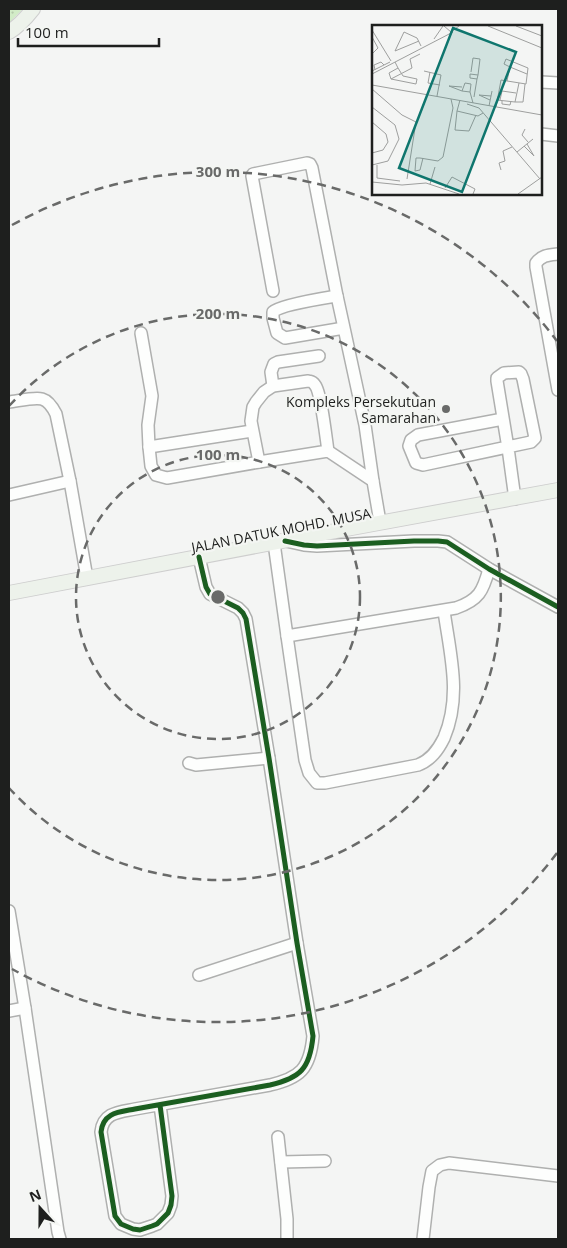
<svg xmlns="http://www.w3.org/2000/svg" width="567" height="1248" viewBox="0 0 567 1248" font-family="'Open Sans',sans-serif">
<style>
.green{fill:url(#green-dots)}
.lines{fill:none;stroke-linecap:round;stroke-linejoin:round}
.minor-casing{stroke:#afb0af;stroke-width:14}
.major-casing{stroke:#cecece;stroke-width:16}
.minor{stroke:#fdfefd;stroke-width:11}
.major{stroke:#edf2eb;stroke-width:14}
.cycleway-casing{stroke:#f4f6f3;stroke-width:8}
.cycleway{stroke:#1b5e20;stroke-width:5}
.ring{fill:none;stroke:#696a69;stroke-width:2.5;stroke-dasharray:9 6}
.poi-dot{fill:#696a69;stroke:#f4f6f3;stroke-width:2}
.labels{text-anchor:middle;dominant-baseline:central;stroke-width:4.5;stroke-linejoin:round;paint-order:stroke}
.poi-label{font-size:14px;fill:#1e1f1e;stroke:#f4f6f3;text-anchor:end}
.street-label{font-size:14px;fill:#1e1f1e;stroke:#f4f6f3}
.inset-road{fill:none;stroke:#9e9f9e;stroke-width:1}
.view{fill:#0f766e;fill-opacity:0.15;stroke:#0f766e;stroke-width:2.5}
.inset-edge{fill:none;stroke:#1e1f1e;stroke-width:2.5}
.centre{fill:#696a69;stroke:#f4f6f3;stroke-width:2.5}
.ring-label{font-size:15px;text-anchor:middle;font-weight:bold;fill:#696a69;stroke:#f4f6f3;stroke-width:4.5;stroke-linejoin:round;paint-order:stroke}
</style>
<defs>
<pattern id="green-dots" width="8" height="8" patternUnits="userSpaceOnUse" patternTransform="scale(1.25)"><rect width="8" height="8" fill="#d2ecc7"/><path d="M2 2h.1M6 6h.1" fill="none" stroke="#b4caaa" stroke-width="1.8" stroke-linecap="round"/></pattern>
</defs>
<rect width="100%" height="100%" fill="#f4f5f4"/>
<path class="green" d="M9,9H22L20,12L9,23Z"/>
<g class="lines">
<defs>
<g id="minor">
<path d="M541,82L558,83"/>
<path d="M541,134L558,136"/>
<path d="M558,254C549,255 542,255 536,263V267L558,390"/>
<path d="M273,291L252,176L253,174L258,173L307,163L310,164L312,168L337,296"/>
<path d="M344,328L337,296C325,298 280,305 273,312V318L277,333L285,338L344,328L365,425L373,481"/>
<path d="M141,333L152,396L148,425L149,447"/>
<path d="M273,386L271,372L274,364L278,362L319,356"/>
<path d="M9,402C18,401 34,397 42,399C49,401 53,408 56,414L70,481L87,578"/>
<path d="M503,419L418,435L411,440L409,446L416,463L423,465L531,442L535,438L523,379L521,374L519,372L504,373L497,378V381L508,448L515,499"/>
<path d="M252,431L149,447L151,466L156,475L167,478L259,462"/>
<path d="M328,451C326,438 321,392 315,385C312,381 312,382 308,381L273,386L264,392L256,402L253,407L251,421L259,462L328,451L373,481L380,522"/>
<path d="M9,495L70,481"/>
<path d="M286,541L304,545L317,546L414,541H438L447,542L489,569L558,607"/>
<path d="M274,543L287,636L456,608C479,600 483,591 489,569"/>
<path d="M287,636L305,760L309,773L317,783H325L418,765C431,760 438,750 444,738C462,696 450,654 444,611"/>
<path d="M189,763L196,765L269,758"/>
<path d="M9,911L25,1008L58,1232L60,1239"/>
<path d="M199,975L297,943"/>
<path d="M9,1011L25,1008"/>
<path d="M160,1105L172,1196L171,1205L168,1213L157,1224L152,1226L140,1230L133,1229L121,1224L115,1216L101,1132C103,1112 120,1112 135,1109L270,1085C300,1078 310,1069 313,1036L297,943L269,758L246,619L243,613L238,608L210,594L206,587L199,557"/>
<path d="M278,1137L287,1219V1239"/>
<path d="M281,1162L325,1161"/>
<path d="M423,1239L429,1187L432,1171L440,1165L449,1163L558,1176"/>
</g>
<g id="major">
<path d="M9,32C19,26 26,18 33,9"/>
<path d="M9,593L319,534L558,490"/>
</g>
</defs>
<use href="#minor" class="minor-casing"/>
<use href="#major" class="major-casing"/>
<use href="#minor" class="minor"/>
<use href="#major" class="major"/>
<defs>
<g id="cycleway">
<path d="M285,541L304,545L317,546L414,541H438L447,542L489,569L558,607"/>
<path d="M160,1105L172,1196L171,1205L168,1213L157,1224L152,1226L140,1230L133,1229L121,1224L115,1216L101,1132C103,1112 120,1112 135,1109L270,1085C300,1078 310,1069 313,1036L297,943L269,758L246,619L243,613L238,608L210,594L206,587L199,557"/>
</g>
</defs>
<use href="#cycleway" class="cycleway-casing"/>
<use href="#cycleway" class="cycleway"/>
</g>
<g class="ring">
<circle cx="218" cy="597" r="142"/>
<path d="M9 406A283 283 0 1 1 9 788"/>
<path d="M557 853A425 425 0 0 1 12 969M12 225A425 425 0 0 1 557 341"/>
</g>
<circle class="poi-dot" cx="446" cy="409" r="5"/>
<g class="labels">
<g class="poi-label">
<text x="436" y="401">Kompleks Persekutuan<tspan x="436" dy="16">Samarahan</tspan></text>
</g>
<g class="street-label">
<text transform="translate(281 530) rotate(-11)">JALAN DATUK MOHD. MUSA</text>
</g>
</g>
<g transform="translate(372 25)">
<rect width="170" height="170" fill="#f4f5f4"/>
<path class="inset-road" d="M72,1L79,7L87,1M116,1L170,23M144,1L170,11M0,5L19,36M0,12L6,23L0,29M62,14L71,1M47,16L23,26L32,7L45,13L49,21M23,37L26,43L17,48L19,54L40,43L38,34L48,29M3,45L2,40L9,37L12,40M0,46L18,37M52,46L69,50L65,71M58,47L56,58L68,60M99,47L101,33L108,34L106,50M0,49L81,7M19,54L44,59L45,54L31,51L26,43M135,56L138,42L155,49M0,60L170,90M0,64L30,90L44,97L35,154M90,66L77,61L90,62M98,67L99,59L93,58L90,66L98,67L101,78M102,72L105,54L98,53V49L106,50L105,54M88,75L85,86L106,91L111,88M118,75L107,70L119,71M125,75L143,77L147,58M128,75L130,66L144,68M130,76V79L138,80L139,76M143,77H151L153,59M95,79L107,83L168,154M117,81L120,66M0,82L23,100L27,114L16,136L0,140M124,82L129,55L154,59L156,43L134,34L132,39L138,42M85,86L83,105L97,106L104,90M0,97L14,109L16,117L11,125L0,128M153,104L150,110L156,117M152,121L162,131L155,119M145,127L161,114M51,133L48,145L43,146L44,133H48L66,136L71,132L81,83L79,74M5,140V153L28,156M129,145L127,138L133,136L131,126L140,122M0,157L30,160L54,158L87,169M58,159L63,142M73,163L80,152L103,164L101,169M146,169L170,152"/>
<path class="view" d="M81,3L144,27L90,167L27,143Z"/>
<rect width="170" height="170" class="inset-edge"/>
</g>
<circle cx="218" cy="597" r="8" class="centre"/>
<g class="ring-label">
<text x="218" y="177">300 m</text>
<text x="218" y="319">200 m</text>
<text x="218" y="460">100 m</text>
</g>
<rect width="567" height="1248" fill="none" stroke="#1e1f1e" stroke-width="20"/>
<g transform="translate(40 1208) rotate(339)" stroke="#f4f6f3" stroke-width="4" paint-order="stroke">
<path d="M0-4L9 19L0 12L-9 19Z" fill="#1e1f1e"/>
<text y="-8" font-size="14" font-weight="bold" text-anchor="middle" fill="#1e1f1e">N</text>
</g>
<path d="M18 38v8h141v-8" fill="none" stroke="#1e1f1e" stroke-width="2.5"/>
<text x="25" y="38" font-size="15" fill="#1e1f1e" stroke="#f4f6f3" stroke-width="4" paint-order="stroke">100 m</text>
</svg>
